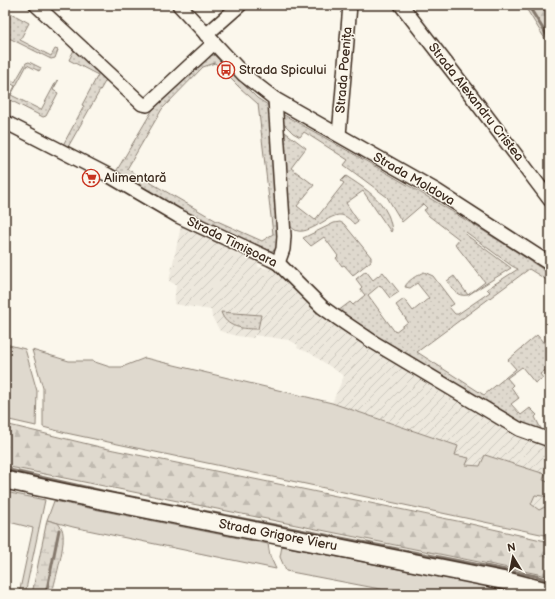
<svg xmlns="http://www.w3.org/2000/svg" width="555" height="599" viewBox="0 0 555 599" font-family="'Balsamiq Sans',sans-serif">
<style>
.industrial{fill:url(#industrial-furrows)}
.grass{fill:#dfd9ce;stroke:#8d8276}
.forest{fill:url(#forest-firs);stroke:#8d8276}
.wetland{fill:url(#wetland-marsh);stroke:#8d8276}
.park{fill:url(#park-dots);stroke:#8d8276;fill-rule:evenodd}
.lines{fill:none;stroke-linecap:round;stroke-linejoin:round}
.stream{stroke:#85796d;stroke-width:3}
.minor-casing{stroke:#3b2a1e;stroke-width:16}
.major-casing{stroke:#3b2a1e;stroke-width:20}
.minor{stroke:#fbf7ec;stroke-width:13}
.major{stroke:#fbf7ec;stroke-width:17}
.labels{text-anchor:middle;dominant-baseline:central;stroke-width:3;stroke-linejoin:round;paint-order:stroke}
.poi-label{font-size:13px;fill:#3b2a1e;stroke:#fbf7ec;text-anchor:start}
.street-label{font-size:13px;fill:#3b2a1e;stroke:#fbf7ec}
</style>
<defs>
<pattern id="industrial-furrows" width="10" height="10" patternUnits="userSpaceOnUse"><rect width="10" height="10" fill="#ede8dd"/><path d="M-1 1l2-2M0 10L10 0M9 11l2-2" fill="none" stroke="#ccc7bd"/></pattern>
<pattern id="forest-firs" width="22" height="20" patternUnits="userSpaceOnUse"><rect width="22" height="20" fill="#dfd9ce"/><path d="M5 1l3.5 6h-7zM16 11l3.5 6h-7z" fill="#c0bab0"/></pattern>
<pattern id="wetland-marsh" width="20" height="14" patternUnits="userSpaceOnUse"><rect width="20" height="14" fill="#dfd9ce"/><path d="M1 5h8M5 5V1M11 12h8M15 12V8" fill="none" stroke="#c0bab0"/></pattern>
<pattern id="park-dots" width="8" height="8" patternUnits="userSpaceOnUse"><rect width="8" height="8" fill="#dfd9ce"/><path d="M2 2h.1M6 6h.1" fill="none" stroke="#c0bab0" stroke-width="1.8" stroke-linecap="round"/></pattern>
</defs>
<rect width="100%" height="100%" fill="#fbf7ec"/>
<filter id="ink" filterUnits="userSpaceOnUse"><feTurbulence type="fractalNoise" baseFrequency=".025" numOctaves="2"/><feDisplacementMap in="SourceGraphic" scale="8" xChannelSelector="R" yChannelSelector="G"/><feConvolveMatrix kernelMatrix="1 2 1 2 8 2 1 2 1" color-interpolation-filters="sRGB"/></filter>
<g filter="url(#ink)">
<g class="industrial">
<path d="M181,226L196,233L211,235L258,260V267L272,269L550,446V483L543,480L545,474L485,455L480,466L466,464L469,458L455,455L458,446L332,403L344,376L310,353L297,348L298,345L289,340L254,335V338L237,336L220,331L212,317L211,310L174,304L176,285L169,281Z"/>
<path d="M535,495L550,497V505H548L540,510L531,504Z"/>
</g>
<g class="grass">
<path d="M5,344L25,349L37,391L36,426L5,419Z"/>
<path d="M32,350L69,361H92L110,367H122L145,358L332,403L458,446L455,455L469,458L466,465L480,466L485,455L545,474L543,480L550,483V497L535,495L531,504L539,510L549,505H550V536L66,433L43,427V388Z"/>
<path d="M5,492L45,500L25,594H19L33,528L5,521Z"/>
<path d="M54,501L268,544L270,556L276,569L73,527L47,520Z"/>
<path d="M282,546L439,577L513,590L527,594H406L286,571L280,557Z"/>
</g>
<g class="forest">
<path d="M524,5H550V47Z"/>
<path d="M5,424L104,448L462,522L550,542V578L538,574L5,466Z"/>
</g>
<path class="wetland" d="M47,520L58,523C59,525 61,527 62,529C67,542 55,579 52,594H32Z"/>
<g class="park">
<path d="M5,10L29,23L20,40L51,56L55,49L58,50L55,58L51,59L5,36Z"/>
<path d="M75,48L107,78L68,147L63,145L84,106L82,105L98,75L69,60Z"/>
<path d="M214,55L257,98L268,105L270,110L281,245L276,250L271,251L196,220L118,175L117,170L159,99L206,57ZM215,63L239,87L258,104L273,234L262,241L215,220L127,169L162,109L203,67Z"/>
<path d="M29,62L41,68L39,71L27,65L11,95L41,110L57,80L58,81L53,90L58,93L46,116L43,117L8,99L15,86L5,80L6,77L15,82L26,63Z"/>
<path d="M284,115C374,165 464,216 550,274V282L529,269L417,352L484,395L516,369L508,360L537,335L550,350V367L540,374L543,378L535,383L522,367L507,378L513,385L511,387L519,398L511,404L521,415L530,408L537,415L535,417L543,433L550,428V433L546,436L530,430L504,416L384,345L337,314L329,306L331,304L338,311L350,302L353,305L365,295L360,289L362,287L356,279L366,271L373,280L383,272L399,292L390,298L380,285L368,295L395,332L408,322L396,305L404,299L413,311L429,298L417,283L410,288L405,287C407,281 417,275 424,272L433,276L454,304L449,307L455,314H458L490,292L487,289L518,269L512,266L466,232L465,234L511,268L468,295C456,297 454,290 447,281L454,276L468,295L485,282L455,244L459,239L429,216L424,210L427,208L423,204L402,222L387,197L344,165L348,160L304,132L300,137L293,133L282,122Z"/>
<path d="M281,129L306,148L291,168L314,185L297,206L315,220L344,183L341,181L346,176C361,186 380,197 388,215C390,219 391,225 392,230L391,232L363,191L346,203L358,221L354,224C351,220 346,216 341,215C327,213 300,247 288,222Z"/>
<path d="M340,222L344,224L371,257V261L353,275L344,265L342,266L336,258L338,256L324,237L311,246L303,238L334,223Z"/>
<path d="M221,312L261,315L258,329C243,329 226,328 221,312Z"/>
</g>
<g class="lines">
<g class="stream">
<path d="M528,5L550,40"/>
<path d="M5,469L116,494L536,576L550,581"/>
<path d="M46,594L59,530"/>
</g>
<defs>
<g id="minor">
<path d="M36,5L142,104L147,105L214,43"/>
<path d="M179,5L244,75L275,99L437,191L550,264"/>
<path d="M401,5L467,90L550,200"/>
<path d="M206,35L240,5"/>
<path d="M275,99L284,236L283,249L278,263"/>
<path d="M5,122L108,175L178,216L270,259L278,263L322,307L336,317L373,342L519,429L550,440"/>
<path d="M339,135L350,5"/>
</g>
<path id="major" d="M5,480L71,494L511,582L550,592"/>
</defs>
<use href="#minor" class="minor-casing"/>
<use href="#major" class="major-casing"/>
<use href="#minor" class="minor"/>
<use href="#major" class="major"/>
</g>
</g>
<defs>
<symbol id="bus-ring" viewBox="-11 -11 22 22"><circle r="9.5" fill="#fbf7ec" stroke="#c8321e" stroke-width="1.5"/><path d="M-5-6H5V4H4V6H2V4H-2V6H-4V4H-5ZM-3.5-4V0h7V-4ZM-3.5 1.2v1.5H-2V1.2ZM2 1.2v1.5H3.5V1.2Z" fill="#c8321e"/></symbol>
<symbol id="supermarket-ring" viewBox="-11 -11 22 22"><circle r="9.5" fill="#fbf7ec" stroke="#c8321e" stroke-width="1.5"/><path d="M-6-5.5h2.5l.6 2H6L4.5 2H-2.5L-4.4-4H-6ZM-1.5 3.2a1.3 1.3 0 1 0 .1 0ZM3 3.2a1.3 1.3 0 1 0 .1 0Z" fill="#c8321e"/></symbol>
</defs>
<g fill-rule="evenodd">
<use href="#bus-ring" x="216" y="60" width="20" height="20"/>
<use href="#supermarket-ring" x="81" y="168" width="20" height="20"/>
</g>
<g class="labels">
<g class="poi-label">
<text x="239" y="70">Strada Spicului</text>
<text x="104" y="178">Alimentară</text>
</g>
<g class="street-label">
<text transform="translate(344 70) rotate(-85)">Strada Poenița</text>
<text transform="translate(476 102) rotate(52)">Strada Alexandru Cristea</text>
<text transform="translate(414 179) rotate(30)">Strada Moldova</text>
<text transform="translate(232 242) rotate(26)">Strada Timișoara</text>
<text transform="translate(278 535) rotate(11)">Strada Grigore Vieru</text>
</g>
</g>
<rect width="555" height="599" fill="none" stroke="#fbf7ec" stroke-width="20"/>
<rect x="10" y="10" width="535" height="579" fill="none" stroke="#3b2a1e" stroke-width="1.5" filter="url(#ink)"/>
<g transform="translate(513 557) rotate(350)" stroke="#fbf7ec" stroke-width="3" paint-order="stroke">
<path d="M0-3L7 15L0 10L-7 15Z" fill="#3b2a1e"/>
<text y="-6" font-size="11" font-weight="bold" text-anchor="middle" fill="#3b2a1e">N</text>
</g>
</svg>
